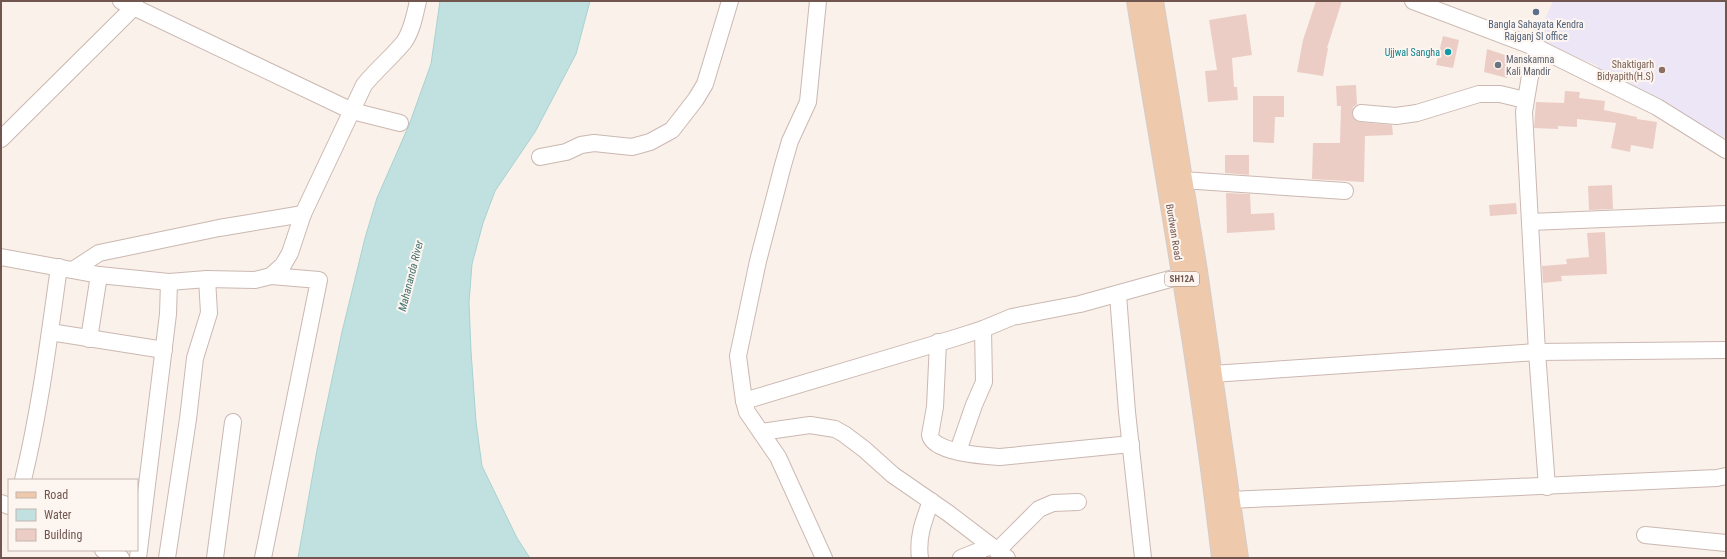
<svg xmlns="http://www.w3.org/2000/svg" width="1727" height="559" viewBox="0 0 1727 559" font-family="'Roboto Condensed',sans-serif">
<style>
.education{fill:#ede6f6}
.water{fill:#c0e1e0;stroke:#a8d2d0}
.building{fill:#eccdc5}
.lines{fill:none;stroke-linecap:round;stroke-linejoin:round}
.minor-casing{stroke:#cbb8b1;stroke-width:18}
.major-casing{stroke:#d4ccca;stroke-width:22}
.minor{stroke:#fff;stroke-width:16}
.major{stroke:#efc9ab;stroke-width:20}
.service-dot{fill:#5c6f8a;stroke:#fdf5f0;stroke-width:1.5}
.culture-dot{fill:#0f9aa8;stroke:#fdf5f0;stroke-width:1.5}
.worship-dot{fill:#6b7280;stroke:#fdf5f0;stroke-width:1.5}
.education-dot{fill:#8d6e63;stroke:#fdf5f0;stroke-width:1.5}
.labels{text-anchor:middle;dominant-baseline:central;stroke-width:4;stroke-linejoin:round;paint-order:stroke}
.shield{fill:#fdf5f0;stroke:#9b8680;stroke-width:1}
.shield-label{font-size:9px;font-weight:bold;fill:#715650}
.service-label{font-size:10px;fill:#4e5e75;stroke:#fdf5f0}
.culture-label{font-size:10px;fill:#0d838f;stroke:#fdf5f0;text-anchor:end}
.worship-label{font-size:10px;fill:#5b616d;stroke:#fdf5f0;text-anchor:start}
.education-label{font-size:10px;fill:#785e54;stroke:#fdf5f0;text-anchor:end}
.street-label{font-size:10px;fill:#715650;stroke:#fdf5f0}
.water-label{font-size:11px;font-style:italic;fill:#467473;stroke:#fdf5f0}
</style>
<rect width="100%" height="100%" fill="#faf1ea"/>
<path class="education" d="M1553,1H1726V138L1597,74L1598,66L1536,40Z"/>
<path class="water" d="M440,1H590L576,54L535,132L495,191L483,223L472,264L469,302L471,351L476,422L482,466L517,538L530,558H298L317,450L342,332L365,238L377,198L409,125L431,64Z"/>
<g class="building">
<path d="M1316,1H1342L1327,48H1328L1323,76L1297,72L1303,40Z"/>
<path d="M1246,14L1252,55L1232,58L1234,87H1237L1238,100L1208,102L1205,71L1217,70L1209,20Z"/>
<path d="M1443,36L1459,40L1453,68L1436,65Z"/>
<path d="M1487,49L1514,58L1507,78L1484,72Z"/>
<path d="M1356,85L1357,104L1353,107L1352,112L1353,117L1360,122L1392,125L1393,135L1365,136L1364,182L1312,179L1313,143H1340L1341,106H1337L1336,86Z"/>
<path d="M1565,91L1580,92L1579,98L1605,101L1604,110L1637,117V119L1657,122L1653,149L1631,145L1630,152L1611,148L1616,123L1577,119V127L1558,126V129L1534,128L1536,102L1564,103Z"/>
<path d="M1253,96H1284V117H1275L1274,143L1253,142Z"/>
<path d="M1225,155H1249V175L1225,173Z"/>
<path d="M1612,185L1613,209L1589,210L1588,186Z"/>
<path d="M1226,193L1250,194L1251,214L1274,213L1275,230L1227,233Z"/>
<path d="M1516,203L1517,214L1490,216L1489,205Z"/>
<path d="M1605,232L1607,274L1561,276L1562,281L1543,283L1542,266L1567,264L1566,259L1589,257L1587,233Z"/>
</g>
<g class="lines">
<defs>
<g id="minor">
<path d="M121,1L352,111L400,123"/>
<path d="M818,1L808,102L790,141L783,165L758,261L738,356L744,401L747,412L778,457L824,558"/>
<path d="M1413,1L1542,50L1657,107L1726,150"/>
<path d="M1542,50L1530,76L1524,112L1537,352L1547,487"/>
<path d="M1361,113L1396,116L1417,113L1479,94H1500L1525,100"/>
<path d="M1,139L134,7L135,1"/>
<path d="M540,157L566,152L581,145L594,143L632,147L650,142L672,130L696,99L705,84L730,1"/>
<path d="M1182,180L1345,191"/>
<path d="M1530,222L1726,214"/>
<path d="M1,257L99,275L169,282L207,279L255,280L271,276L283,265L290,253L303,214L364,85C376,70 392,57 404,42C412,31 415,14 418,1"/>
<path d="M73,270L99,253L219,228L303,214"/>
<path d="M1118,295L1127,412L1143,558"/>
<path d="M50,332L164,350"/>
<path d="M89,339L99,275"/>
<path d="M938,342L935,407L930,435C933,453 985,456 1000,457L1131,444"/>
<path d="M1212,374L1537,352L1726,350"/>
<path d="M744,401L955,338L983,329L1012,317L1080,304L1181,276"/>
<path d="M761,432L810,425L835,429L844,434L864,449L893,475L948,513L1007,558"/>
<path d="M958,451L974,405L984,382L983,329"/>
<path d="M23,480C40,410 49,338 59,267"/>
<path d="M1230,500L1717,478L1726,476"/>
<path d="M1,503L9,506"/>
<path d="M1645,535L1726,543"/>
<path d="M103,550L121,558"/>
<path d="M997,551L1039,509L1053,503L1078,502"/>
<path d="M138,558L168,314L169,282"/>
<path d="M167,558L188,419L195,358L209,313L207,279"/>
<path d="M215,558L233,422"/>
<path d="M263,558L319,280L271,276"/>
<path d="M920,558C917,537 924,520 931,501"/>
<path d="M961,558L991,546"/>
</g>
<g id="major">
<path d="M1137,1C1167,186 1201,371 1222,558"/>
<path d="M1153,1L1197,271L1238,558"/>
</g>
</defs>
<use href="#minor" class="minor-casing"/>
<use href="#major" class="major-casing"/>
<use href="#minor" class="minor"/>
<use href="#major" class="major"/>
</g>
<circle class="service-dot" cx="1536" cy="12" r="4"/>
<circle class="culture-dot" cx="1448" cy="52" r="4"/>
<circle class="worship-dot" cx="1498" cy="65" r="4"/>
<circle class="education-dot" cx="1662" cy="70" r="4"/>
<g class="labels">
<rect class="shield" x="1165" y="272" width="34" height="14" rx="3"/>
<g class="shield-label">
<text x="1182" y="279">SH12A</text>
</g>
<g class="service-label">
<text x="1536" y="24">Bangla Sahayata Kendra<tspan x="1536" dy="12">Rajganj SI office</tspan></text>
</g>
<g class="culture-label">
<text x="1440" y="52">Ujjwal Sangha</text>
</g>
<g class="worship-label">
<text x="1506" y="59">Manskamna<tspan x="1506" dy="12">Kali Mandir</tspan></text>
</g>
<g class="education-label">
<text x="1654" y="64">Shaktigarh<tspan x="1654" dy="12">Bidyapith(H.S)</tspan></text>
</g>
<g class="street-label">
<text transform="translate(1174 232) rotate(81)">Burdwan Road</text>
</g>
<g class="water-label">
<text transform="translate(411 276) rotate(-76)">Mahananda River</text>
</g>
</g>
<rect width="1727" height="559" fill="none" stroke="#715650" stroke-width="4"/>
<rect x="8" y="479" width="130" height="72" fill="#fdf5f0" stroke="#c5b5b0"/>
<rect x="16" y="492" width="20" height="6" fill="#efc9ab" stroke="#c5b5b0"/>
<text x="44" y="499" font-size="12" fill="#715650">Road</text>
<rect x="16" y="509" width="20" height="12" fill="#c0e1e0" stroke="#c5b5b0"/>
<text x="44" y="519" font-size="12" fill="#715650">Water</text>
<rect x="16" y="529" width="20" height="12" fill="#eccdc5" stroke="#c5b5b0"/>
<text x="44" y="539" font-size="12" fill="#715650">Building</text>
</svg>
